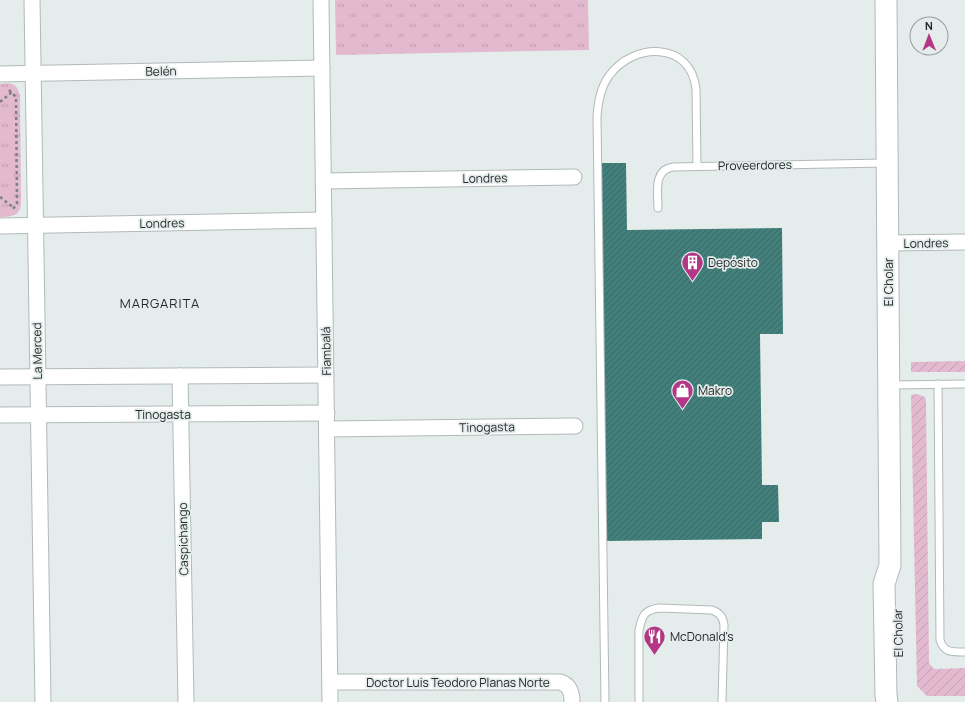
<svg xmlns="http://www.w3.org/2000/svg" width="965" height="702" viewBox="0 0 965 702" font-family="Manrope,sans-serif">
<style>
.grass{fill:url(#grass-tufts)}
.garden{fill:url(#garden-furrows)}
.building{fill:url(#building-hatch)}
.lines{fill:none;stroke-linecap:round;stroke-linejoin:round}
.service-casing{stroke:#b1bab9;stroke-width:9}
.minor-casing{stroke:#b1bab9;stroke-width:17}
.secondary-casing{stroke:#b1bab9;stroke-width:23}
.path{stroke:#7c8281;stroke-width:2.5;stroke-dasharray:3 3;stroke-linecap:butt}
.service{stroke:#fff;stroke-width:7}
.minor{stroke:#fff;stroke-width:15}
.secondary{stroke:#fff;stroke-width:21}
.labels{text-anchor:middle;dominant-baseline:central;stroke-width:3.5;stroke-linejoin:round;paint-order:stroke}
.street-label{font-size:12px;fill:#252828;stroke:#e4edec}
.poi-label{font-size:12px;fill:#252828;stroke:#e4edec;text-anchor:start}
.neighbourhood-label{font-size:13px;letter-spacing:1px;fill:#252828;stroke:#e4edec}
</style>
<defs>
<pattern id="grass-tufts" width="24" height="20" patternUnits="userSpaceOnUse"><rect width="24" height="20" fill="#e3b9cf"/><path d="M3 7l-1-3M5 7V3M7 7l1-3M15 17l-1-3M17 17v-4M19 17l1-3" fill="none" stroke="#c39fb2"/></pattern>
<pattern id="garden-furrows" width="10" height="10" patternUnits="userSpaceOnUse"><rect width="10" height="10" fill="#e3b9cf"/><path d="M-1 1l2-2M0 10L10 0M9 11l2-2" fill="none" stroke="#c39fb2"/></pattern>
<pattern id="building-hatch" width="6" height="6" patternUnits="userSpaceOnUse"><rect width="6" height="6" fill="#43807c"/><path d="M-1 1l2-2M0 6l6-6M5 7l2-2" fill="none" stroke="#386966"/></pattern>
</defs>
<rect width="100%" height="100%" fill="#e4edec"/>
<g class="grass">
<path d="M335,0H588L589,50L336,55Z"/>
<path d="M0,84C12,83 17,83 20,96L21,204C20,216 10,217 0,217Z"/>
</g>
<g class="garden">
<path d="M965,361V372H911V362Z"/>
<path d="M917,394L925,397L926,401L929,663L934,669L965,668V696H927L917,686L911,395Z"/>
</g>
<path class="building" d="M600,163H626L627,230L782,228L783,334H760L762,485H778L779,522H762V539L604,541Z"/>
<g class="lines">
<defs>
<g id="service">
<path d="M658,208C658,192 653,170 673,167L885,163"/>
<path d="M938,384L940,640C944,653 952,652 965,652"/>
<path d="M891,385L965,384"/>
<path d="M605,702L597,117C598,103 600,88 609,76C633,42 691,41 696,89L697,166"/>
<path d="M639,702V630C642,616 644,610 659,608L712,610C720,613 723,617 724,625L722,702"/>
</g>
<g id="minor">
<path d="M32,0L43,702"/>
<path d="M321,0L330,702"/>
<path d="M0,74L322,68"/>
<path d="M323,181L574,177"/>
<path d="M0,226L324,220"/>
<path d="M888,243L965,242"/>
<path d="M180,376L186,702"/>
<path d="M0,377L326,375"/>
<path d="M0,415L327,413"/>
<path d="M327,429L575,426"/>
<path d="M330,682H560C570,685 572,693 572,702"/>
</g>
<path id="secondary" d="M886,0L890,565L884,584L886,695L887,702"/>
</defs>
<use href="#service" class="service-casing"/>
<use href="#minor" class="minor-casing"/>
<use href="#secondary" class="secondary-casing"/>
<g class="path">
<path d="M9,90L16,97L17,204L12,210"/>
<path d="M0,102L12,92"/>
<path d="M0,197L14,208"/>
</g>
<use href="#service" class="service"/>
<use href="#minor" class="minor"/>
<use href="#secondary" class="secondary"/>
</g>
<defs>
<symbol id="building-pin" viewBox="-11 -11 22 30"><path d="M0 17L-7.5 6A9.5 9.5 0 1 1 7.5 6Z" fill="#b43786" stroke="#e4edec"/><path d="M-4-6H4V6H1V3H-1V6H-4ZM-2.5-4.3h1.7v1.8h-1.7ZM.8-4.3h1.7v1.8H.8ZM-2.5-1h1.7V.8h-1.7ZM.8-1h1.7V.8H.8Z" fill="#fff"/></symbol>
<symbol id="shop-pin" viewBox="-11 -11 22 30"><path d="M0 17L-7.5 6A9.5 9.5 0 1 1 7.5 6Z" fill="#b43786" stroke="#e4edec"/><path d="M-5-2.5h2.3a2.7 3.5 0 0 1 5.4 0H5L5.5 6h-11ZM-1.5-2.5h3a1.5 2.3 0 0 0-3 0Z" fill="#fff"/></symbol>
<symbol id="restaurant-pin" viewBox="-11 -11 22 30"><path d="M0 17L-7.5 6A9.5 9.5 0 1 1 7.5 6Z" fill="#b43786" stroke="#e4edec"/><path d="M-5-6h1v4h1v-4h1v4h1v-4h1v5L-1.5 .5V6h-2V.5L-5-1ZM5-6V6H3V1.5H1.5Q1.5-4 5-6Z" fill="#fff"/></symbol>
</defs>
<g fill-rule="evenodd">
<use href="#building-pin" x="680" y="250" width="25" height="34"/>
<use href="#shop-pin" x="670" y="378" width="25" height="34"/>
<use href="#restaurant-pin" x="642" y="624" width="25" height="34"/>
</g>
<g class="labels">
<g class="street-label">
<text transform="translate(161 71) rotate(-1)">Belén</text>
<text transform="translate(755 165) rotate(-1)">Proveerdores</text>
<text transform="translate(485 178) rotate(-1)">Londres</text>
<text transform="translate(162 223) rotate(-1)">Londres</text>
<text transform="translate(926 243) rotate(-1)">Londres</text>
<text transform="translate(888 282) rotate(-90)">El Cholar</text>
<text transform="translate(37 351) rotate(-91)">La Merced</text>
<text transform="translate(326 351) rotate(-91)">Fiambalá</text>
<text x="163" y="414">Tinogasta</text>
<text transform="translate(487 427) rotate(-1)">Tinogasta</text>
<text transform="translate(183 539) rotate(-91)">Caspichango</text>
<text transform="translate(898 633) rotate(-91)">El Cholar</text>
<text x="458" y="682">Doctor Luis Teodoro Planas Norte</text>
</g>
<g class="poi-label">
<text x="708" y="262">Depósito</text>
<text x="698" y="390">Makro</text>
<text x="670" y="636">McDonald's</text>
</g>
<g class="neighbourhood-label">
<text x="160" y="303">MARGARITA</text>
</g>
</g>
<g transform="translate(929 36) rotate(359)"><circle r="19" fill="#e4edec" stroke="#989e9e"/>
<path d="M0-3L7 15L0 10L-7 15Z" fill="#b43786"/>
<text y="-6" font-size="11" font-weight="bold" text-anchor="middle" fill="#252828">N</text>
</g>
</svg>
